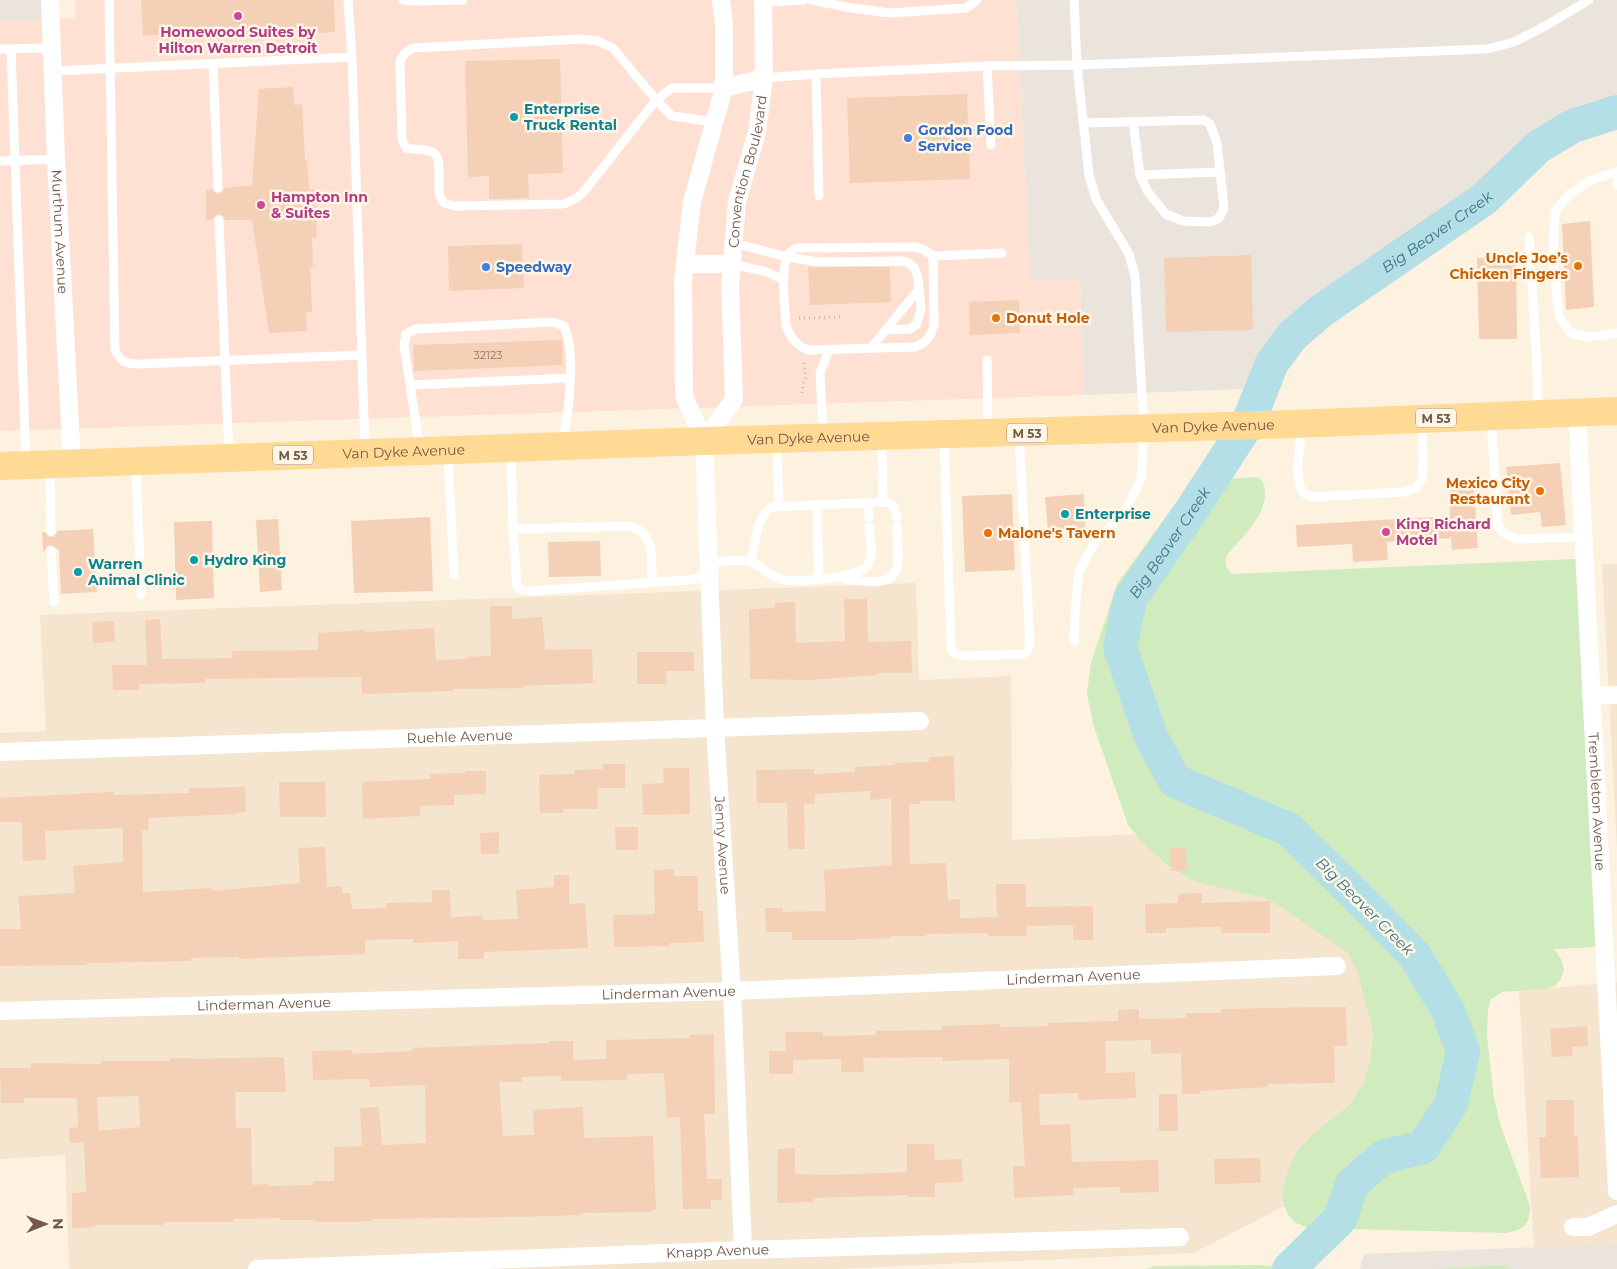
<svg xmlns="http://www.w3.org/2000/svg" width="1617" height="1269" viewBox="0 0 1617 1269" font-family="Montserrat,sans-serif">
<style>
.residential{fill:#f5e4ce}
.commercial{fill:#fee1d3}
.industrial{fill:#ebe4dc}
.green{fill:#d0ebbe}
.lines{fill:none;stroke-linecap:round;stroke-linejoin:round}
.river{stroke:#b4dfe7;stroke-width:34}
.building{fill:#f4d0b7;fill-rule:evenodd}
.path{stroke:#d8b49a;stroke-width:3;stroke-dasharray:1 4;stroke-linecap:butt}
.lane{stroke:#fff;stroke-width:9}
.street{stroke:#fff;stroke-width:18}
.primary{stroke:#ffda95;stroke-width:28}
.hotel-dot{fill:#d1479c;stroke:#fff6e7;stroke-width:2}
.culture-dot{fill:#0f9aa8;stroke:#fff6e7;stroke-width:2}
.shop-dot{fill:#3f7fe0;stroke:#fff6e7;stroke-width:2}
.food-dot{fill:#e8710a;stroke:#fff6e7;stroke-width:2}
.labels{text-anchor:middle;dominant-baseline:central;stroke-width:5;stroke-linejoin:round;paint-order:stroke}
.number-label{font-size:11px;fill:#957663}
.shield{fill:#fff6e7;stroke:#9e8777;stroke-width:1}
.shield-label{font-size:12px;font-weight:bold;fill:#755847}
.hotel-label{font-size:14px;font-weight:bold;fill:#b23c85;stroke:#fff6e7;text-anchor:start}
.culture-label{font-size:14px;font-weight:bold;fill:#0d838f;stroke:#fff6e7;text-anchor:start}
.shop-label{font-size:14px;font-weight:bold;fill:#366cbe;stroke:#fff6e7;text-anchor:start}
.street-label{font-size:14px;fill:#755847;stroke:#fff6e7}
.food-label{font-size:14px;font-weight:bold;fill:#c56008;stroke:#fff6e7;text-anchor:end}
.water-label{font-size:15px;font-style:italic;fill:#3d7583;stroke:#fff6e7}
</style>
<rect width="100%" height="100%" fill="#fdf2e0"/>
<g class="residential">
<path d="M1602,564H1617V849Z"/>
<path d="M916,583L919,680L1011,676L1012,840L1159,833L1365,948L1385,1052L1306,1195L1193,1253L837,1269H69L65,1155L0,1159V733L46,731L40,615Z"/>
<path d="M1617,982V1269H1535L1519,991Z"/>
</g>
<path class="commercial" d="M75,0H1016L1030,281L1080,280L1084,395L0,431V21L75,18Z"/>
<g class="industrial">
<path d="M0,0H47V19L0,21Z"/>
<path d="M1016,0H1617V104L1592,111L1565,124L1484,190L1385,263L1280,335L1257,359L1244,389L1084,395L1080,280L1030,281Z"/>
<path d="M1617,1244V1269H1360L1364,1254Z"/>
</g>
<g class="green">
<path d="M1256,477C1264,480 1264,484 1265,492C1266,517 1241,538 1227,555C1224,564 1226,567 1232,574L1576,559L1596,947L1554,949L1561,959L1564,970L1561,979L1555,986L1546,989L1502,992L1491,999L1488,1009L1487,1036L1494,1099L1501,1127L1530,1206C1530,1224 1524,1230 1506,1233L1309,1228L1296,1223L1289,1216L1284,1206L1282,1194L1288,1171L1298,1150L1314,1133L1350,1105L1364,1083L1371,1057L1373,1032L1357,970L1347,952L1278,905L1265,898L1196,882L1170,867L1145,845L1128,825L1093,724L1087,693L1091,663L1117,584L1191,482Z"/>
<path d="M1256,1265L1318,1269H1146L1156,1266Z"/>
<path d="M1497,1265L1506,1266L1512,1269H1436Z"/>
</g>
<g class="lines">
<path class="river" id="s1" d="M1289,1269L1340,1219L1352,1184L1383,1157L1423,1147L1451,1104L1463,1052L1448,1010L1415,956L1352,891L1288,829L1175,781L1151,737L1120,647L1130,599L1191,511L1248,423L1272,363L1292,336L1321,311L1484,199L1538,147L1573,126L1617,112"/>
</g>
<g class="building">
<path d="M141,0H334L335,32L166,41V34L143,36Z"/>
<path d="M560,59L563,173L528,174L529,198L489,199V176L468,177L465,61Z"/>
<path d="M293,87L294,105L302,104L305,160H307L309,189H314L317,238H312L313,267H310L312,312H306L307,331L269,333L252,220H225L224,216L219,214L215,215L213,220H206V190L212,189L215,193L219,194L223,191L224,188L252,185L259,89Z"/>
<path d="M967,94L970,179L850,183L847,98Z"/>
<path d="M1590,221L1594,307L1566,310L1562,224Z"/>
<path d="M522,244L524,288L449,291L448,246Z"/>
<path d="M1251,255L1253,330L1166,332L1164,258Z"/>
<path d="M1516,257L1517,339H1479L1477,258Z"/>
<path d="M808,267H890L891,302L810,305Z"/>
<path d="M1019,300L1020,333L970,335L969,302Z"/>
<path d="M562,340L563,365L414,371L413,345Z"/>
<path d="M1560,463L1566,525L1542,527L1540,512L1511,515L1506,467Z"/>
<path d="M1474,489L1478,548L1452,550L1451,538L1387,542L1388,560L1353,562L1352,544L1297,547L1296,525L1450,516L1449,490Z"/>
<path d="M1012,494L1015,570L965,572L962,496Z"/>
<path d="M1084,494L1085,531H1048L1045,497Z"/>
<path d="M430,517L433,591L354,593L351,521Z"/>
<path d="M278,519L282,590L260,592L256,520Z"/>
<path d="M212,521L214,598L176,600L174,522Z"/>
<path d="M93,529L97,592L61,594L59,550L51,545L47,546L45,551H43L42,532H45L48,536L52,537L56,534L57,531Z"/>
<path d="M600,541L601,576L549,577L548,542Z"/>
<path d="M844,599H867L868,642L911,641L912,673H878V675L808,680L750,679L749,609L775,608V603L795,602L796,643L845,641Z"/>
<path d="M490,606H512V619L542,617L545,650L592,649L593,683L523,686L524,688L453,689V691L362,694L361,677L205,679V683L139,684V690H113L112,665H147L145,620L160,619L162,659L232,658V651L318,650V633L365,630V632L434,628L436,660L466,659V657L491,656Z"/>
<path d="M114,621L115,642L93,643L92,622Z"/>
<path d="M637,652H694V671H666L667,684H637Z"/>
<path d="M954,756L955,801H920V804H909L910,864L946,863L948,900L960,899V918L997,917L996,884H1026V907L1093,906V940H1073V925L1026,926L1027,936H988V933L926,934V936H891V938L857,939V940H792V932H766L765,908H783V912L826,911L824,870L892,865L891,798L870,800V791L815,794V804H804L805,849H788L787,803H757L756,770L814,769V774L855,772V767L895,765V763L929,762V757Z"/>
<path d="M603,764H625V788H597L598,809H563V813H540L539,775L575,774V770L603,769Z"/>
<path d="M663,768H689L690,814L643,815L642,784L664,783Z"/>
<path d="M465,771H486V794L454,795V805L420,806V816L363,819L362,782L430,779V774L465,773Z"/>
<path d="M279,782H325L326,817H280Z"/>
<path d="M245,787L246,812L235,813V814L148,818L149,830H142L143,892L212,888L213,891L300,883L298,848L325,847L327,887L342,886V893H350L352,909L386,908V903L432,902V890H450L451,917L483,916V920L518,919L516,890L554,887V875H569V904L585,903L588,948L484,952V959H458V941L414,943V939L365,940V954L261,958L239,959V957L191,958V961L87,963V965L0,966V929H21L18,896L75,893L73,866L123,862V828L45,831L46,860L23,861L22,822H0V798L91,793L114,792V795L189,793V788Z"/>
<path d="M615,827H638V850H616Z"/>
<path d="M499,832V854H481L480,833Z"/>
<path d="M1186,847L1187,871H1171L1170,848Z"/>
<path d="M674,869V876H698V911H703L704,942L670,943V946L614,947L613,915L655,914L654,870Z"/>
<path d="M1202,893V903L1270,901V933H1221V927L1166,928V933H1146L1145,904L1178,903V894Z"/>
<path d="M1323,1007H1346L1347,1046H1334L1335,1083L1268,1084V1087L1200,1091V1094H1182L1181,1053L1151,1054V1040L1105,1041L1106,1073L1135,1072L1136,1098L1078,1100V1093L1039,1094L1040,1125L1070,1124L1072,1162L1158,1160L1159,1192L1120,1193V1187L1073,1188V1195L1014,1198L1013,1166H1025L1021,1102H1009V1059L943,1061L942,1057L863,1058L864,1072H841V1059L793,1060V1074H769V1051H786L785,1032H823V1036L876,1035V1031L942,1030V1026L1000,1024V1027L1048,1026V1023L1118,1021V1010L1139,1009V1019L1186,1018V1013H1221V1009Z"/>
<path d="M1587,1026L1588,1046L1572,1047L1573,1056L1552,1057L1550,1029Z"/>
<path d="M714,1034L715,1114H704L707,1179H722V1200H711V1209H683L680,1117L667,1118L664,1073L627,1074V1080L561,1081V1076L522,1077V1082H499L503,1136L534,1135L533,1110L583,1107L584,1138L653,1136L656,1210H651V1212L582,1213V1215L511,1217L373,1219V1221L348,1222H314V1220H280V1218L233,1219V1222H164V1225H95V1227L72,1228V1193L86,1192L84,1142L70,1143L69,1128L78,1127L77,1098H24V1103H1L0,1068H31V1063L101,1064V1061H170V1058H192V1059L284,1057L286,1092H235L236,1128H251L252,1185L268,1184V1186L313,1185V1181H334V1147L362,1146L360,1108L379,1107L382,1145L426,1143L425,1085L370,1087L369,1079L313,1080L312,1051L352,1050V1054L413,1051V1048L549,1043V1041H573V1060L606,1059V1040L689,1038V1035ZM136,1096L139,1097L140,1127L99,1131L97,1097Z"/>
<path d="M1159,1094H1177L1178,1131H1159Z"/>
<path d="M1546,1100H1574V1136H1578L1579,1177L1541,1178L1539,1137H1546Z"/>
<path d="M907,1144H934L935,1160L962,1159L963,1182L935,1183V1197H908V1195L814,1198V1202L777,1203L778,1149L795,1148V1174L826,1175L907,1172Z"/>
<path d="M1260,1158L1261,1183L1215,1184L1214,1159Z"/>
</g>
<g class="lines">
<g class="path">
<path d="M799,318L843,317"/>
<path d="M802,393L803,384L806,377L804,362"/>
</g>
<g class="lane">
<path d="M109,0L115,350C120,361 125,364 138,364L362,355"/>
<path d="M348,0L352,57"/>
<path d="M403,0L417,1L463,0"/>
<path d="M811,0L852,8L890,13L966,8L977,0"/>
<path d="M1074,0L1077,65L1487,49L1514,42L1547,25L1589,0"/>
<path d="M763,2L804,0"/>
<path d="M580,39L598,41L613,48L656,100L586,189L577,198L564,204L455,206L444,203C442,199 439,196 439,192C438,182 442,158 434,153C426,148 414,150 406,148L402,139L400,61L405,53L413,48Z"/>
<path d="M0,49L52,48"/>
<path d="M11,49L26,463"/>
<path d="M213,64L218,188"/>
<path d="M987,66L991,145"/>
<path d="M53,71L352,57L365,450"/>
<path d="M816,74L987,66L1077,65L1089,175L1096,199L1129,254L1135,276L1144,429L1141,479L1124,513L1096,541L1079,571L1075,612L1074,641"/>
<path d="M764,78L816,74L819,196"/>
<path d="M715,122L672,116L656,100L672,88H724"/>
<path d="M1084,123L1204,120L1210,124L1217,143L1224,208L1219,218L1211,222L1183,221L1166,214L1148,192L1140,175L1133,121"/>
<path d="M0,161L56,159"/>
<path d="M1616,172L1591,180L1570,194L1555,211L1553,257L1559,317L1571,333L1589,337L1617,333"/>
<path d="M1617,172V185"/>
<path d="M1140,175L1220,172"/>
<path d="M219,220L229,455"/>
<path d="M1529,237L1537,366L1538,411"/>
<path d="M734,243L787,257L819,262L903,261C917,264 918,276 919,289L871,348"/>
<path d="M914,247L923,249L933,256L934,325C931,337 926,343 915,347L808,350C797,346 790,337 786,326C785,308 780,270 788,255C790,251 793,250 797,248Z"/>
<path d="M933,256L1002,253"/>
<path d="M732,264L764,271L784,280"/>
<path d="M887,330L910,329L917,324L921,308L919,289"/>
<path d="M987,360L988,431"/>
<path d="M410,385L570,378"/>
<path d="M1491,419L1498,526L1506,535L1517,539L1583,537"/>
<path d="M1302,427C1300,449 1294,471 1302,492L1312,497L1404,492L1417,488L1422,478L1423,468L1422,421"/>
<path d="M823,435L820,373L829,350"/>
<path d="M944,438L951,648L955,654L962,656L1023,654L1027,651L1030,645L1019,433"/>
<path d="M777,441L779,505"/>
<path d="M420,449L404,346L406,334L416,329L552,322L564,326C577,354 568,412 563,443"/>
<path d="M511,451L513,529L517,587L521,590L532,591L688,580L709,576"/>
<path d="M448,453L454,575"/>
<path d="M136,464L141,595"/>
<path d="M50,467L51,531"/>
<path d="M883,502L889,503L894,507L897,518"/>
<path d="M868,503L869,518"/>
<path d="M817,504L819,579"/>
<path d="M513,529L629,526C657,534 651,559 652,582"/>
<path d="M51,551L54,602"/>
<path d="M751,562C755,543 756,520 771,507L883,502L882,440"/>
<path d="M709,563C721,562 739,558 751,562C762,566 768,575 780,579C795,583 860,579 868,565C874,554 870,538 869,527"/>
<path d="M845,579C861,581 893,589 897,566C900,554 897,539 897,526"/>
</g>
<g class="street">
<path id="s2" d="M50,0L56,159L72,463"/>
<path id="s3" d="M721,0L724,27V88L692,202L683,281L684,396L704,441L715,727L732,991L743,1250"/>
<path d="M724,88L764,78"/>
<path d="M685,264H732"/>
<path id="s4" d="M1577,413L1617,1191"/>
<path id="s5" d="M704,441L734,399L730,286L737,202L757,132L764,78L763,0"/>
<path d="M1591,696L1617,695"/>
<path id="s6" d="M0,752L920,721"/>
<path id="s7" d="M0,1011L732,991L1337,966"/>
<path d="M1573,1227H1588L1617,1214"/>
<path id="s8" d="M257,1269L743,1250L1180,1237"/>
</g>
<path class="primary" id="s9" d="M0,466L704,441L1294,424L1617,411"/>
</g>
<g class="hotel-dot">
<circle cx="238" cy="16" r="5"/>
<circle cx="261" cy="205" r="5"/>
<circle cx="1386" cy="532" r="5"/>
</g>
<g class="culture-dot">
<circle cx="514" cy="117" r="5"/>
<circle cx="1065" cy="514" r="5"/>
<circle cx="194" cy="560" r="5"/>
<circle cx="78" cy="572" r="5"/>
</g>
<g class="shop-dot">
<circle cx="908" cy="138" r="5"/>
<circle cx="486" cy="267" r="5"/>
</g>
<g class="food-dot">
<circle cx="1578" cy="266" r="5"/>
<circle cx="996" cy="318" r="5"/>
<circle cx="1540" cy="491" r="5"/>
<circle cx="988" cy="533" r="5"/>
</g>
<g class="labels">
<g class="number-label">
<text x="488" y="355">32123</text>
</g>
<g class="shield">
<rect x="1416" y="408.5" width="40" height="19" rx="4"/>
<rect x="1007" y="423.5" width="40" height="19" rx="4"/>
<rect x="273" y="445.5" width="40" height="19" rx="4"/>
</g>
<g class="shield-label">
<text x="1436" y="418">M 53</text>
<text x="1027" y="433">M 53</text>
<text x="293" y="455">M 53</text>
</g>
<g class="hotel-label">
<text x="238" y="32" text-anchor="middle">Homewood Suites by<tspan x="238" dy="16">Hilton Warren Detroit</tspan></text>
<text x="271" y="197">Hampton Inn<tspan x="271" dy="16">&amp; Suites</tspan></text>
<text x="1396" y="524">King Richard<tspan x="1396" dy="16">Motel</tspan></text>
</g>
<g class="culture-label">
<text x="524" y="109">Enterprise<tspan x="524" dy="16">Truck Rental</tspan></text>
<text x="1075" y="514">Enterprise</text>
<text x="204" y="560">Hydro King</text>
<text x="88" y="564">Warren<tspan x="88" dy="16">Animal Clinic</tspan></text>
</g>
<g class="shop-label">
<text x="918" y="130">Gordon Food<tspan x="918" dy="16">Service</tspan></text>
<text x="496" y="267">Speedway</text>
</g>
<g class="street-label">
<text stroke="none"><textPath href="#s5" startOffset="281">Convention Boulevard</textPath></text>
<text stroke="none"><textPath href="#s2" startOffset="232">Murthum Avenue</textPath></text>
<text stroke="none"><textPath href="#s9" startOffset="1214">Van Dyke Avenue</textPath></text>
<text stroke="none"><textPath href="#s9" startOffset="809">Van Dyke Avenue</textPath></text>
<text stroke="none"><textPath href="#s9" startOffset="404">Van Dyke Avenue</textPath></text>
<text stroke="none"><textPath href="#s6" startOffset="460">Ruehle Avenue</textPath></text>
<text stroke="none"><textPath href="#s4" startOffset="389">Trembleton Avenue</textPath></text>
<text stroke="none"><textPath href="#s3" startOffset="855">Jenny Avenue</textPath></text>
<text stroke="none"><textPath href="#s7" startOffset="1074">Linderman Avenue</textPath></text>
<text stroke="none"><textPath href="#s7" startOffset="669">Linderman Avenue</textPath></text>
<text stroke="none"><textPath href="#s7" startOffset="264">Linderman Avenue</textPath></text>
<text stroke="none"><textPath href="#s8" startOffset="461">Knapp Avenue</textPath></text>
</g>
<g class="food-label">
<text x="1568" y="258">Uncle Joe’s<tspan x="1568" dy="16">Chicken Fingers</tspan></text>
<text x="1006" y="318" text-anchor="start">Donut Hole</text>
<text x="1530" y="483">Mexico City<tspan x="1530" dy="16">Restaurant</tspan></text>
<text x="998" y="533" text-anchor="start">Malone's Tavern</text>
</g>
<g class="water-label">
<text stroke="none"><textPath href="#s1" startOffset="1389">Big Beaver Creek</textPath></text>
<text stroke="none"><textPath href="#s1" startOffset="969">Big Beaver Creek</textPath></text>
<text transform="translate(1365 906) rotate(45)">Big Beaver Creek</text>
</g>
</g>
<g transform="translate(45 1224) rotate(89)" stroke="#fff6e7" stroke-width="4" paint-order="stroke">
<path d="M0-4L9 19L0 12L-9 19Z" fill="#755847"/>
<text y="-8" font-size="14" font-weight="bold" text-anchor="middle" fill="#755847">N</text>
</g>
</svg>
